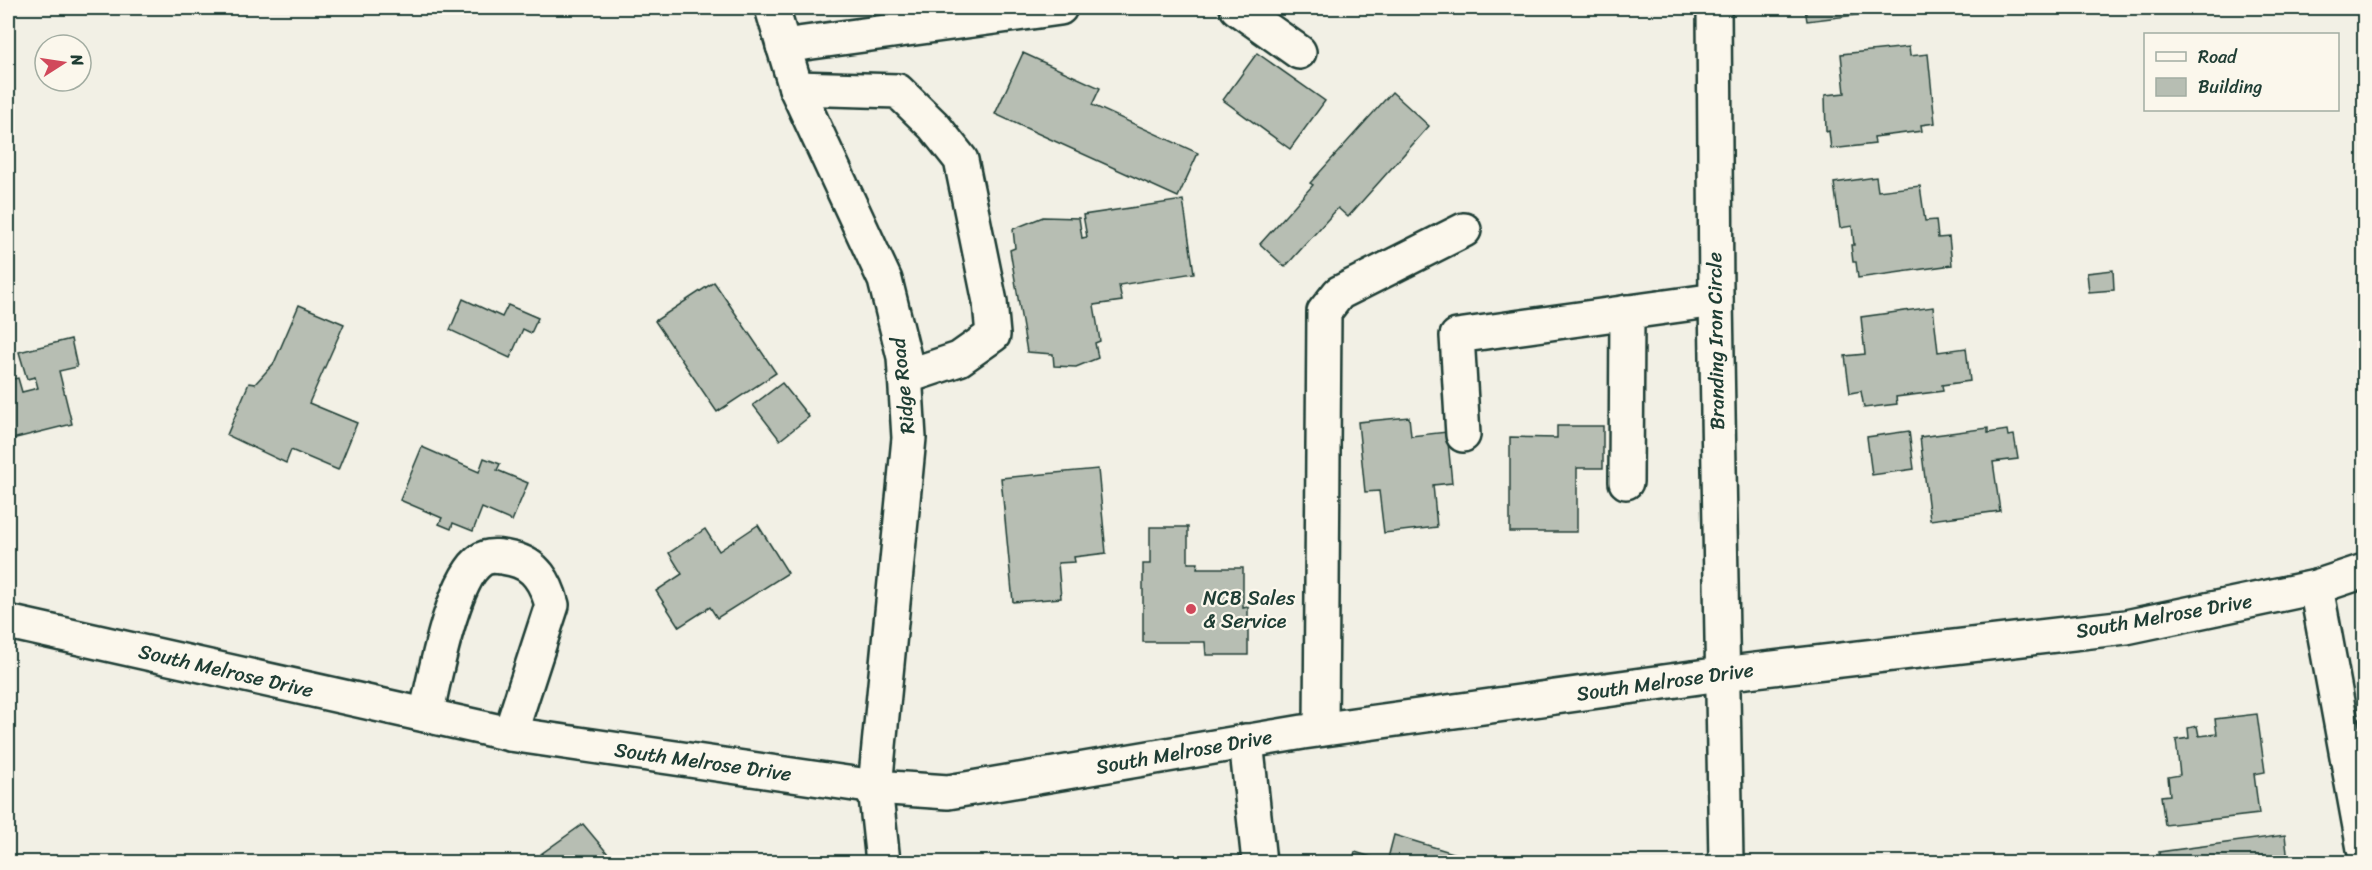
<svg xmlns="http://www.w3.org/2000/svg" width="2372" height="870" viewBox="0 0 2372 870" font-family="Sriracha,sans-serif">
<style>
.building{fill:#b7beb3;stroke:#1f3d34;stroke-width:1.5}
.lines{fill:none;stroke-linecap:round;stroke-linejoin:round}
.minor-casing{stroke:#1f3d34;stroke-width:38}
.major-casing{stroke:#1f3d34;stroke-width:38}
.minor{stroke:#fbf7ec;stroke-width:33}
.major{stroke:#fbf7ec;stroke-width:33}
.poi-dot{fill:#d1495b;stroke:#fbf7ec;stroke-width:2}
.labels{text-anchor:middle;dominant-baseline:central;stroke-width:4.5;stroke-linejoin:round;paint-order:stroke}
.street-label{font-size:20px;fill:#1f3d34;stroke:#fbf7ec}
.poi-label{font-size:20px;fill:#1f3d34;stroke:#fbf7ec;text-anchor:start}
</style>
<rect width="100%" height="100%" fill="#f2f0e5"/>
<filter id="ink" filterUnits="userSpaceOnUse"><feTurbulence type="fractalNoise" baseFrequency=".0167" numOctaves="2"/><feDisplacementMap in="SourceGraphic" scale="12" xChannelSelector="R" yChannelSelector="G"/><feConvolveMatrix kernelMatrix="1 2 1 2 8 2 1 2 1" color-interpolation-filters="sRGB"/></filter>
<g filter="url(#ink)">
<g class="building">
<path d="M1805,8H1905V9L1807,21Z"/>
<path d="M1909,47L1910,56L1928,54L1935,123L1921,125L1922,131L1874,137L1875,144L1831,149L1829,131L1826,132L1825,95L1845,93L1841,54Z"/>
<path d="M1023,53L1100,88L1092,105L1198,153L1178,197L995,114Z"/>
<path d="M1257,53L1325,101L1290,149L1223,100Z"/>
<path d="M1392,92L1429,126L1348,217L1338,208L1285,267L1260,244L1313,185L1310,183Z"/>
<path d="M1876,177L1878,191L1920,186L1925,221L1936,220L1938,238L1949,237L1952,265L1858,278L1856,262H1853L1851,245H1854L1852,226L1840,228L1834,183Z"/>
<path d="M1183,200L1194,273L1119,285L1122,301L1094,305L1100,341L1095,343L1098,358L1076,367L1054,366L1053,354L1027,352L1010,250L1015,248L1013,229L1043,217L1079,218L1082,238L1087,237L1083,215Z"/>
<path d="M2113,270L2114,290L2089,292L2087,273Z"/>
<path d="M714,282L776,373L717,412L655,321Z"/>
<path d="M463,299L502,317L508,305L538,318L531,333L523,329L510,358L450,330Z"/>
<path d="M299,305L344,324L309,403L357,423L338,470L291,450L286,463L227,435L249,383L255,384L274,363Z"/>
<path d="M1933,307L1938,352L1966,348L1970,381L1942,385L1943,391L1896,397L1897,404L1864,408L1861,391L1850,393L1845,356L1865,354L1861,317Z"/>
<path d="M71,339L77,367L59,371L72,424L8,440V380L18,378L22,392L38,388L35,377L27,379L19,352Z"/>
<path d="M782,383L809,417L780,440L753,405Z"/>
<path d="M1409,417L1411,436L1447,432L1452,483L1433,485L1437,527L1384,533L1379,491L1365,492L1358,422Z"/>
<path d="M1557,426H1603V468H1577V532H1510V437L1557,438Z"/>
<path d="M1988,428V433L2007,430L2008,436L2014,435L2018,459L1993,462L2000,511L1930,520L1920,437Z"/>
<path d="M1909,431L1914,469L1872,475L1867,437Z"/>
<path d="M422,447L479,472L484,458L500,464L497,470L528,483L512,521L482,508L473,531L453,523L451,529L439,524L442,518L400,500Z"/>
<path d="M1098,469L1106,553L1074,557L1075,562L1058,563L1061,598L1013,602L1001,478Z"/>
<path d="M758,525L788,573L717,618L710,607L679,627L656,591L682,574L669,553L705,529L719,551Z"/>
<path d="M1150,527H1188V563H1198L1197,568H1243V608L1248,607V655H1206L1205,642H1143V564H1150Z"/>
<path d="M2257,714L2265,772L2254,774L2259,814L2165,825L2161,796L2170,795L2168,777L2180,775L2176,740L2189,738L2188,728L2197,726L2199,736L2217,734L2215,719Z"/>
<path d="M583,824L613,860L611,862H547L541,854Z"/>
<path d="M1394,835L1460,855L1458,862H1352L1355,852L1387,862Z"/>
<path d="M2285,835L2288,862H2160L2159,852Z"/>
</g>
<g class="lines">
<defs>
<g id="minor">
<path d="M772,8L796,88L885,280L904,357L909,438L875,787L883,862"/>
<path d="M1237,8L1299,52"/>
<path d="M1714,8L1716,300L1726,862"/>
<path d="M783,46L1060,8"/>
<path d="M796,88L898,91L934,126L961,160L990,302L993,335L959,359L905,377"/>
<path d="M1463,435L1457,336L1716,300"/>
<path d="M1626,482L1627,312"/>
<path d="M2316,587L2364,849"/>
<path d="M426,715C434,681 452,579 481,560C489,554 503,557 512,559C536,564 546,583 552,605L510,734"/>
<path d="M1321,729L1324,312L1339,293L1464,230"/>
<path d="M1246,741L1259,862"/>
</g>
<path id="major" d="M8,622L510,734L875,787L948,792L1303,732L1721,674L2126,627L2316,587L2364,571"/>
</defs>
<use href="#minor" class="minor-casing"/>
<use href="#major" class="major-casing"/>
<use href="#minor" class="minor"/>
<use href="#major" class="major"/>
</g>
</g>
<circle class="poi-dot" cx="1191" cy="609" r="6"/>
<g class="labels">
<g class="street-label">
<text transform="translate(1716 341) rotate(-91)">Branding Iron Circle</text>
<text transform="translate(903 386) rotate(-96)">Ridge Road</text>
<text transform="translate(2164 616) rotate(-10)">South Melrose Drive</text>
<text transform="translate(226 671) rotate(13)">South Melrose Drive</text>
<text transform="translate(1665 682) rotate(-8)">South Melrose Drive</text>
<text transform="translate(1184 752) rotate(-10)">South Melrose Drive</text>
<text transform="translate(703 762) rotate(8)">South Melrose Drive</text>
</g>
<g class="poi-label">
<text x="1203" y="598">NCB Sales<tspan x="1203" dy="23">&amp; Service</tspan></text>
</g>
</g>
<rect width="2372" height="870" fill="none" stroke="#fbf7ec" stroke-width="30"/>
<rect x="15" y="15" width="2342" height="840" fill="none" stroke="#1f3d34" stroke-width="2" filter="url(#ink)"/>
<rect x="2144" y="33" width="195" height="78" fill="#fbf7ec" stroke="#a3ada2" stroke-width="1.5"/>
<rect x="2156" y="52" width="30" height="9" fill="#fbf7ec" stroke="#a3ada2" stroke-width="1.5"/>
<text x="2198" y="63" font-size="18" fill="#1f3d34">Road</text>
<rect x="2156" y="78" width="30" height="18" fill="#b7beb3" stroke="#a3ada2" stroke-width="1.5"/>
<text x="2198" y="93" font-size="18" fill="#1f3d34">Building</text>
<g transform="translate(63 63) rotate(78)"><circle r="28" fill="#fbf7ec" stroke="#a3ada2" stroke-width="1.5"/>
<path d="M0-4.5L10 22L0 15L-10 22Z" fill="#d1495b"/>
<text y="-9" font-size="16" font-weight="bold" text-anchor="middle" fill="#1f3d34">N</text>
</g>
</svg>
